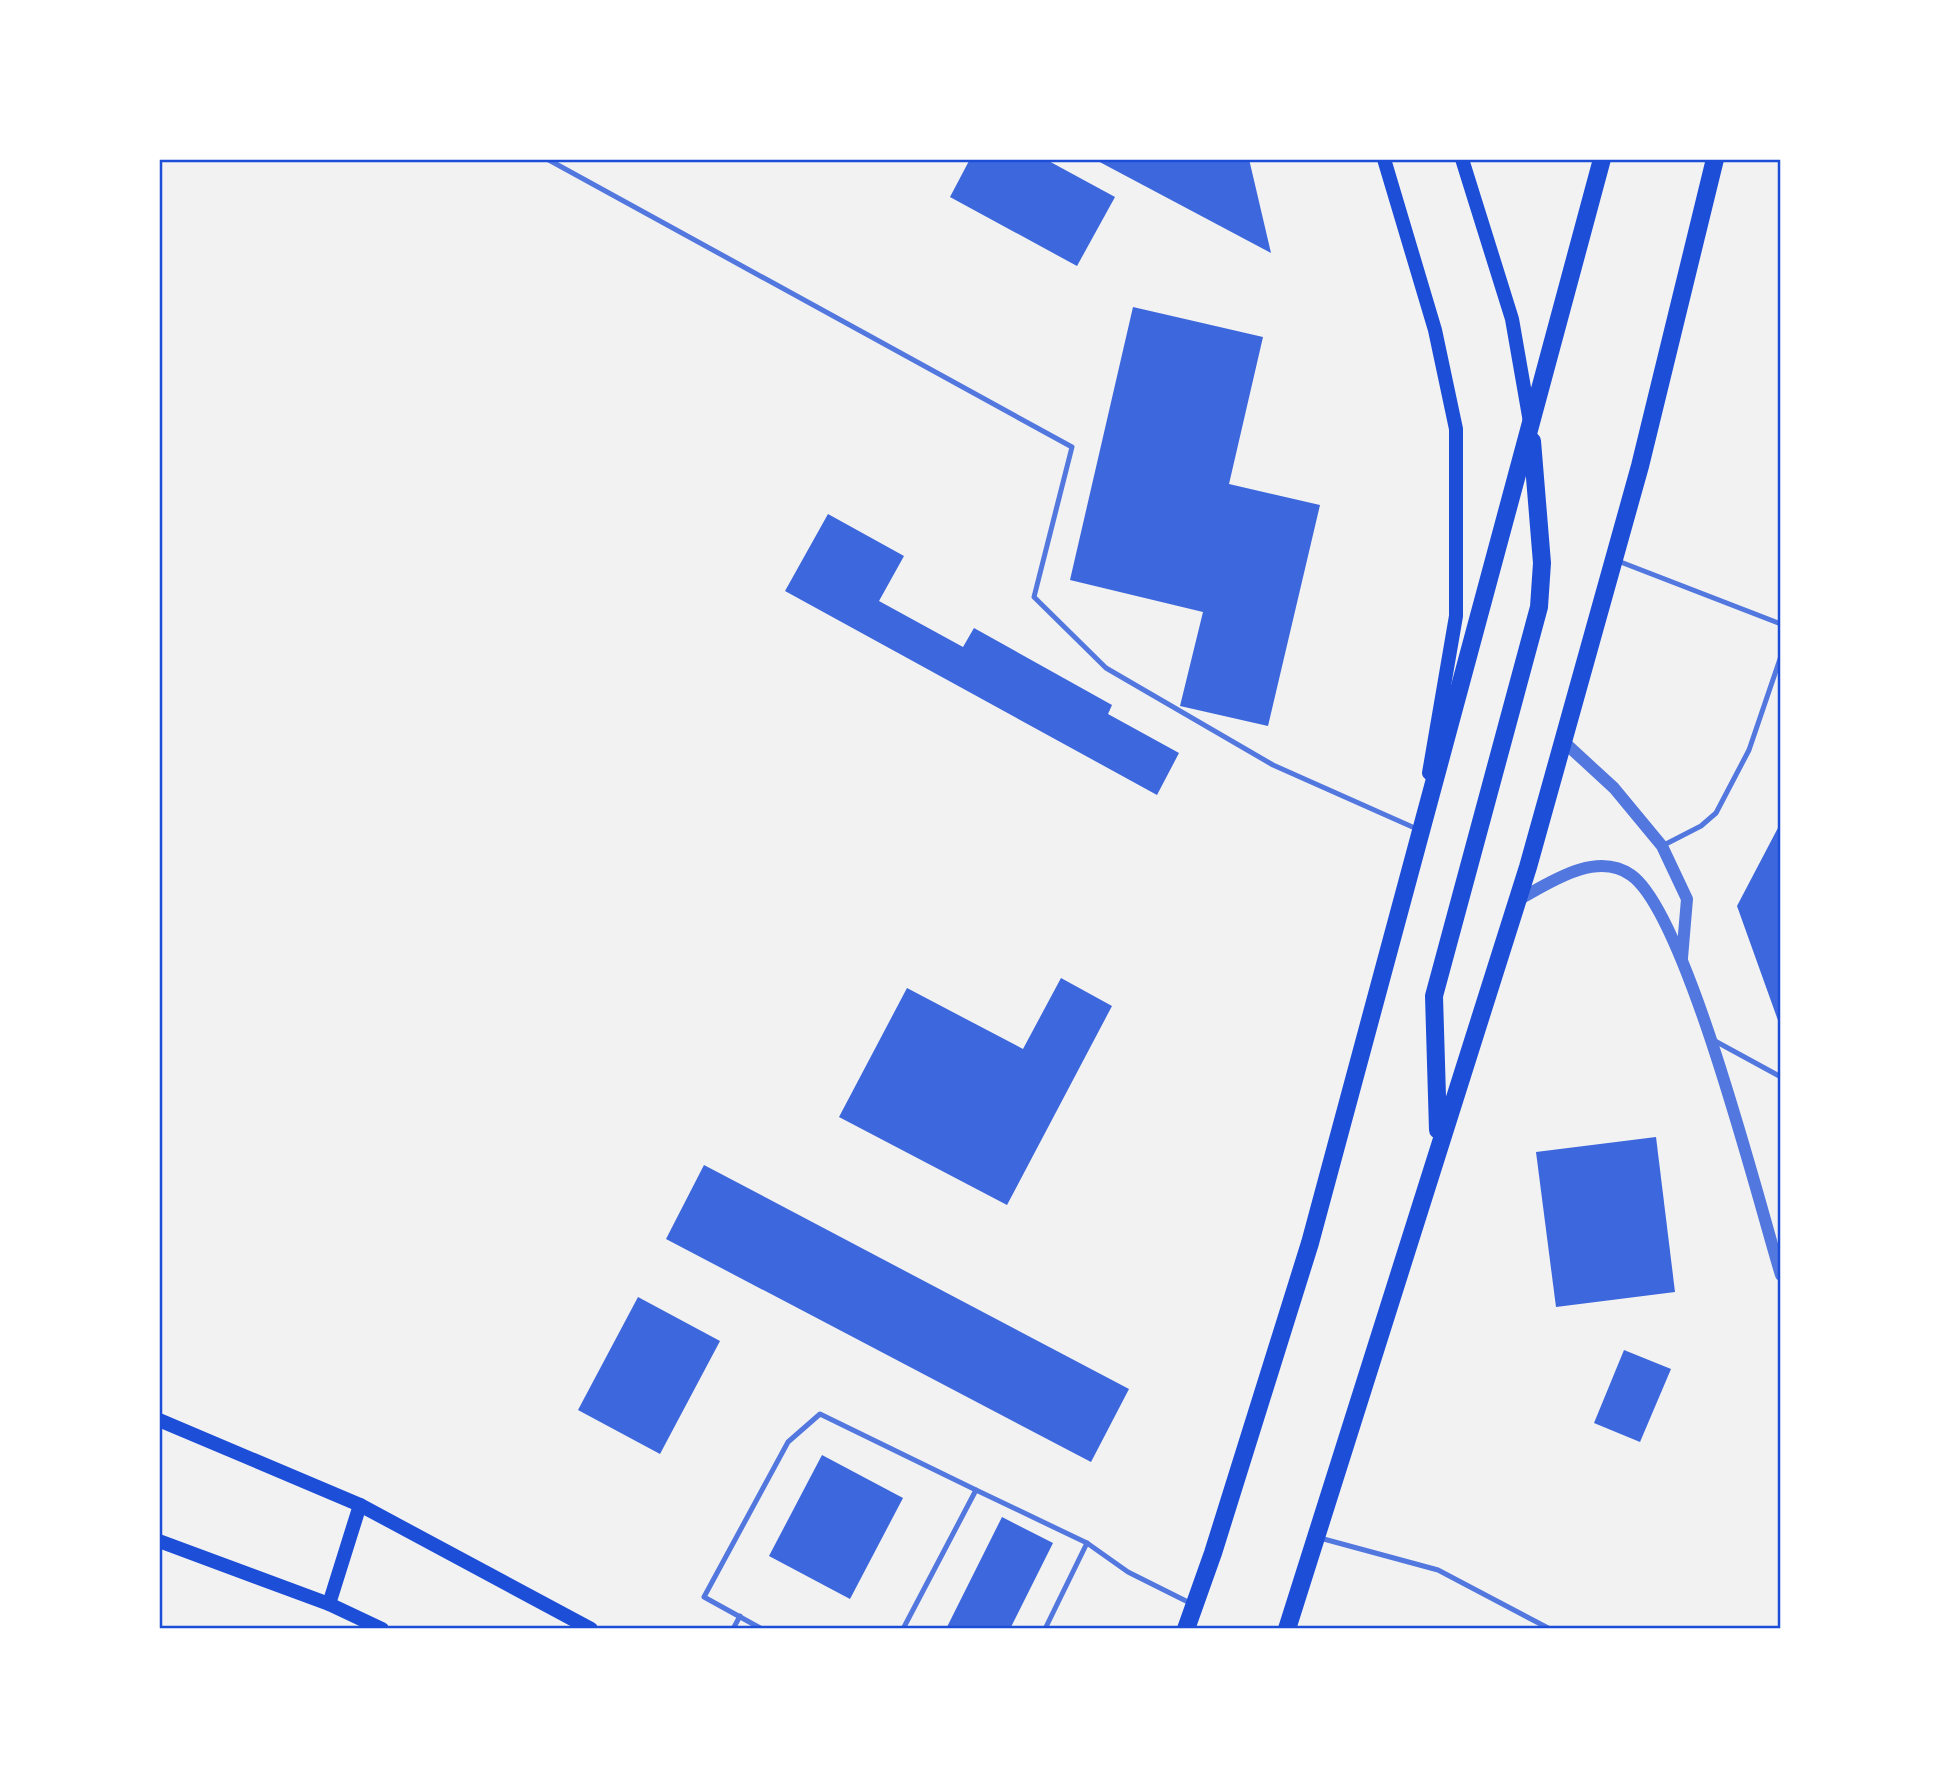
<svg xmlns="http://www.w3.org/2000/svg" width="1940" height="1788" viewBox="0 0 1940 1788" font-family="'Roboto Serif',serif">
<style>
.building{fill:#3d67dc}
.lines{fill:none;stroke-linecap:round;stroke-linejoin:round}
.service{stroke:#5277de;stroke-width:5}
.tertiary{stroke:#5277de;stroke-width:12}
.secondary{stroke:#1d4ed8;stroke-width:14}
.primary{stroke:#1d4ed8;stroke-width:18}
.neatline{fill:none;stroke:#1d4ed8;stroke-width:2.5}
</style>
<rect width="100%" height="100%" fill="#f2f2f2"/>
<g class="building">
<path d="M970,159H1045L1115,197L1077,266L950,197Z"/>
<path d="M1094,159H1249L1271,253Z"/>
<path d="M1133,307L1263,337L1229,484L1320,505L1268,726L1180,706L1203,612L1070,580Z"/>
<path d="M828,514L904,556L879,601L963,647L974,628L1112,705L1108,714L1179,753L1157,795L785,591Z"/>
<path d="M1781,822V1026H1780L1737,906Z"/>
<path d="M1061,978L1112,1006L1007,1205L839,1117L907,988L1023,1049Z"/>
<path d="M1656,1137L1675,1292L1556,1307L1536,1152Z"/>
<path d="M704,1165L1129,1389L1091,1462L666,1239Z"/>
<path d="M638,1297L720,1341L660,1454L578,1410Z"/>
<path d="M1624,1350L1671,1369L1640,1442L1594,1423Z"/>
<path d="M822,1455L903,1498L850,1599L769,1556Z"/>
<path d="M1002,1517L1053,1543L1010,1629H946Z"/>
</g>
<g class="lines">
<g class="service">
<path d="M547,159L1072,447L1034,597L1106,668L1273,765L1417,829"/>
<path d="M1618,561L1781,624"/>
<path d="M1662,846L1701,826L1716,813L1749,750L1781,656"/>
<path d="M1715,1041L1781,1077"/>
<path d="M1320,1538L1438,1570L1550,1629"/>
<path d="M733,1629L740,1616"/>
<path d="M762,1629L704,1597L788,1442L820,1414L976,1490"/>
<path d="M903,1629L976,1490L1087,1543L1128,1572L1190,1603"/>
<path d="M1045,1629L1087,1543"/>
</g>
<g class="tertiary">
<path d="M1564,742L1614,788L1662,846L1687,899L1682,958"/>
<path d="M1518,900C1549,883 1596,850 1631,875C1686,913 1758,1200 1781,1275"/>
</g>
<g class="secondary">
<path d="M1384,159L1435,330L1456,429V616L1429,773"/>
<path d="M1462,159L1512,319L1530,422"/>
<path d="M159,1420L360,1505L591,1629"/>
<path d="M159,1541L329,1604L382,1629"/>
<path d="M329,1604L360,1505"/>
</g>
<g class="primary">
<path d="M1438,1130L1434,996L1539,607L1542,563L1532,441"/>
<path d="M1186,1629L1213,1553L1310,1243L1602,159"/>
<path d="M1287,1629L1528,867L1640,466L1715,159"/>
</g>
</g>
<rect width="1940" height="1788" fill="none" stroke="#ffffff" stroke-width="322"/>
<rect x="161" y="161" width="1618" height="1466" class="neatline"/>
</svg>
